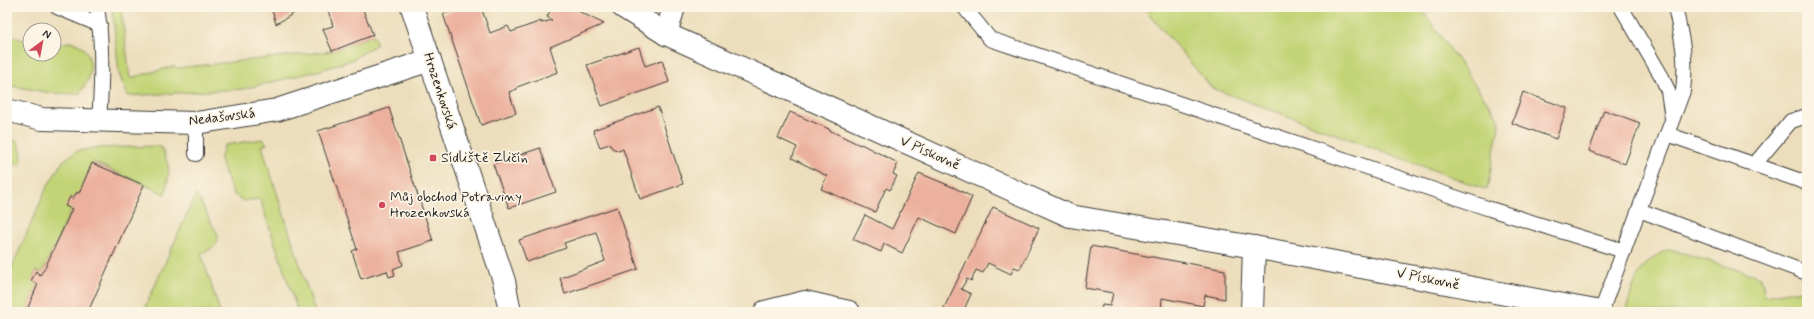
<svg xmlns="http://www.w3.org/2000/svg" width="1814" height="319" viewBox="0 0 1814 319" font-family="Mynerve,sans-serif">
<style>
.green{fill:#c3d477;stroke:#70784a}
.building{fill:#ecb19e}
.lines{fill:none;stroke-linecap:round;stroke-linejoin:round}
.service-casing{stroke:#3b3934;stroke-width:16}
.minor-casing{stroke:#3b3934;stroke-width:24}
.tertiary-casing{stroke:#3b3934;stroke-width:24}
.service{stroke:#fff;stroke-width:14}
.minor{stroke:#fff;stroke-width:22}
.tertiary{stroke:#fff;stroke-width:22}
.poi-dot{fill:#d1495b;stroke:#fcf5e5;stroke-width:1.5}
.labels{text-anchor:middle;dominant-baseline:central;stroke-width:3.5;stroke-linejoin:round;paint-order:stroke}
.street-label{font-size:14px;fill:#1c1c1c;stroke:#fcf5e5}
.poi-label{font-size:14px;fill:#1c1c1c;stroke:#fcf5e5;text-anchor:start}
</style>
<rect width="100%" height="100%" fill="#fcf5e5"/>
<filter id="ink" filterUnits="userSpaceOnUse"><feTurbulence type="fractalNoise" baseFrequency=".025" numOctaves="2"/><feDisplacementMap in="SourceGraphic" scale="8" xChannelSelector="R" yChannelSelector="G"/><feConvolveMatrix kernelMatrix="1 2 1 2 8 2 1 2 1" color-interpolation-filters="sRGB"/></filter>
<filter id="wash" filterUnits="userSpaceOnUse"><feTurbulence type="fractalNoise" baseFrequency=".012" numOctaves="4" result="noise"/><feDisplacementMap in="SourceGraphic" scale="16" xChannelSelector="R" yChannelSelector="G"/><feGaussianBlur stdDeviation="0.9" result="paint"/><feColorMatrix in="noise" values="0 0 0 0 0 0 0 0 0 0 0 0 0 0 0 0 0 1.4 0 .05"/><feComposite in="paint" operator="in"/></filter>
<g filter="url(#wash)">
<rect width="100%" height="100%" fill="#ecdebc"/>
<g class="green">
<path d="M112,7H121L130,78L175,66L177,68L332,51L373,35L377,44L352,60L318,71L243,89L128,96L119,74Z"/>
<path d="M1143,7H1420L1500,120L1487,190L1212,88Z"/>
<path d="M7,33L30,43V54H54C54,47 61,44 67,42C87,41 95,63 88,80C86,85 82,89 79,94L51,93L7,85Z"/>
<path d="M7,139L17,141C22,150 23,157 20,166L7,161Z"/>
<path d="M263,139L267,144L262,146L315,312H298L260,199L243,201L233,194L220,159L225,145Z"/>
<path d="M160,146C171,166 170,172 165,194L93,162L79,193H76L75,198L70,197L72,208L45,268H44L41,273L36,271L32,280L39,283L26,312H7V268L11,269L47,187L63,161L77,151L93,148Z"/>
<path d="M196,194L218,235C219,247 210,250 201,253L220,312H143Z"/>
<path d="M1670,249L1761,277L1765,296L1807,289V312H1625C1636,281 1636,262 1670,249Z"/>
</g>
<g id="blocks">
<g class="building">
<path d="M271,7H300L301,9L276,24Z"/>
<path d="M327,7H362L373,35L332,51L323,29L333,26Z"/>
<path d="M464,7H481L490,33L508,26L511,32L541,21V23L552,20L547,17L552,7H570L604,24L550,47L558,72L517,87V89L509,92L516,113L481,125L443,14Z"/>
<path d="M639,47L645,66L662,60L669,82L602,106L587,65Z"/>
<path d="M1523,92L1567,108L1556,139L1512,123Z"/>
<path d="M658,107L683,184L640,199L623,149L619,151L612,148L610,144L600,147L593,130Z"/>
<path d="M389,108L433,241L399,252L403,265L393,269L395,275L389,277L387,271L361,279L352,251L357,249L318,131Z"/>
<path d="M1604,110L1640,123L1625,164L1589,151Z"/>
<path d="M790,112L829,129V130L860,145L861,144L898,163L893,174L897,176L890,190L886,188L875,212L821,189L827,176L792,158L797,147L778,138Z"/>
<path d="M540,148L556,192L509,208L493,164Z"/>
<path d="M92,163L144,185L88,312H26L38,284L31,281L36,271L40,275L45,268L72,209L65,206L70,197L73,199L76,193H79Z"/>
<path d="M919,173L955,188L972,197L956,234L919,217L902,253L884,244L881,252L853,239L865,215L892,229Z"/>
<path d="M617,207L638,269L565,294L560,278L605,261L596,232L564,243L566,248L527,262L519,240Z"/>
<path d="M993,207L1039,228L1020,269L1014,267L1011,274L988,263L983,273L976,270L971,281L967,279L961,289L971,294L963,312H942Z"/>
<path d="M1091,246L1225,270V299L1205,295L1203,306L1162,298L1161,312H1101L1102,305L1110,306L1113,293L1085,288Z"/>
</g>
</g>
</g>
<g filter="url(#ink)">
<use href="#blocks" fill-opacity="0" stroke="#3b3934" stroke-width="1"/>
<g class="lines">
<defs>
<g id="service">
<path d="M57,7L100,25"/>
<path d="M97,7C103,44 102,83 99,120"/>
<path d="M964,7L990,39L1490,209L1624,251"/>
<path d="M1621,7L1662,77L1668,91L1672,118"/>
<path d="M1667,134L1807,183"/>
<path d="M196,154V123"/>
<path d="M1754,165L1791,121L1807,116"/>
<path d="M1639,210L1807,273"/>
<path d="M1601,312L1683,91C1687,58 1682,39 1675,7"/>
</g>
<g id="minor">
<path d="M623,7L666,34L1070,216L1254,247L1601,312"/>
<path d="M666,34L674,7"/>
<path d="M7,110L42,119L196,123L277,110L430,60"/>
<path d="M765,312L805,302L849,312"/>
<path d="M1252,312L1254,247"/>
</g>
<path id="tertiary" d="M412,7L504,281L510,312"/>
</defs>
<use href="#service" class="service-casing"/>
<use href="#minor" class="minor-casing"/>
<use href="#tertiary" class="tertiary-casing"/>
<use href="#service" class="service"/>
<use href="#minor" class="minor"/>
<use href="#tertiary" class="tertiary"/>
</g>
</g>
<g class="poi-dot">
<rect x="429" y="154" width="8" height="8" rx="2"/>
<circle cx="382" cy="205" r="4"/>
</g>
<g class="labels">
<g class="street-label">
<text transform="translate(440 91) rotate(72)">Hrozenkovská</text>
<text transform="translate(222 117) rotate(-7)">Nedašovská</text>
<text transform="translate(930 153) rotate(24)">V Pískovně</text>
<text transform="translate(1428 279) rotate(11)">V Pískovně</text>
</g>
<g class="poi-label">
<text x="441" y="158">Sídliště Zličín</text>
<text x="390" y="197">Můj obchod Potraviny<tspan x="390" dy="16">Hrozenkovská</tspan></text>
</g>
</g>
<rect width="1814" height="319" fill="none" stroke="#fcf5e5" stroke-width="24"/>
<g transform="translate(42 42) rotate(32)"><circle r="19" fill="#fcf5e5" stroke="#a29e95"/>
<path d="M0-3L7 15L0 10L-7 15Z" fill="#d1495b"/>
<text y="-6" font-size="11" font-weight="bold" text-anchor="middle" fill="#1c1c1c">N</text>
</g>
</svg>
